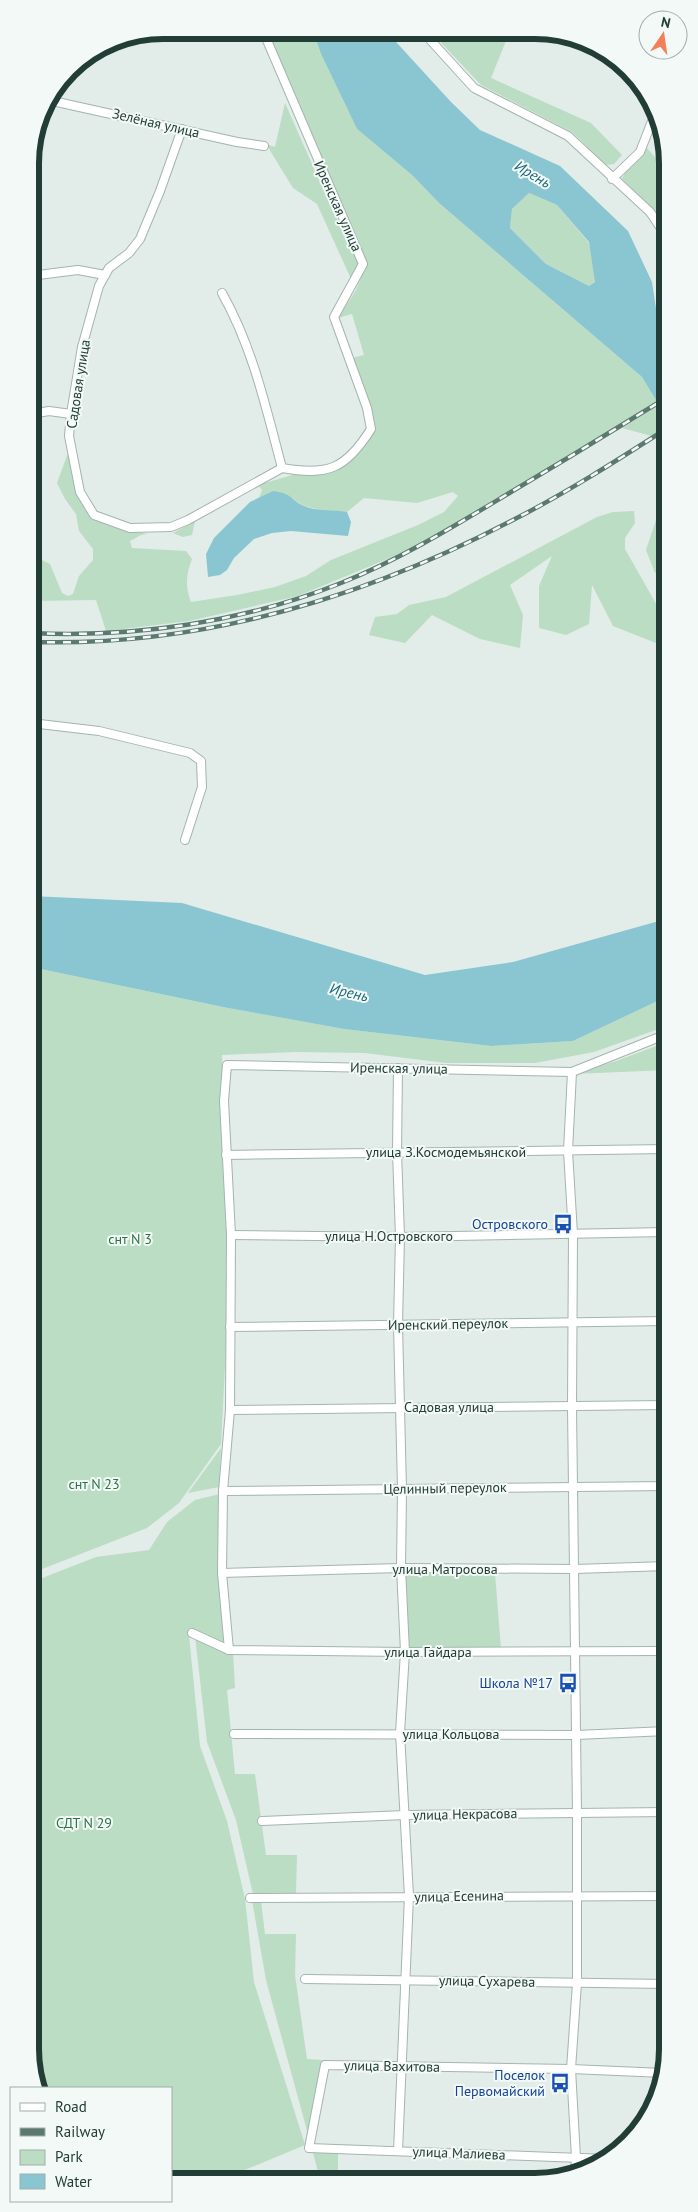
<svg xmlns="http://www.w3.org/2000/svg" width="698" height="2212" viewBox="0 0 698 2212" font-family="'PT Sans',sans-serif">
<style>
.green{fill:#bbddc4}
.water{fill:#8ac6d1;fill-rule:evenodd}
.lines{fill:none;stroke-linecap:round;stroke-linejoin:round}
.street-casing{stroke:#a5b4af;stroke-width:10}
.street{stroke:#fff;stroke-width:8}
.rail-casing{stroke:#5c7971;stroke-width:4.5}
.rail{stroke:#f3f9f6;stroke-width:2.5;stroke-dasharray:8;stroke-linecap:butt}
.labels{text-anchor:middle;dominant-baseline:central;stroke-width:4;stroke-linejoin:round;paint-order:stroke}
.street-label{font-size:14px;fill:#223d36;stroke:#f3f9f6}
.transit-label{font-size:14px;fill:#164399;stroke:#f3f9f6;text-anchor:end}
.park-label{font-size:14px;fill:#2c7448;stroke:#f3f9f6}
.water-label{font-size:15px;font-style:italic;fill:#1c6979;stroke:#f3f9f6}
.rim{fill:none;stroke:#223d36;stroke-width:6}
</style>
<rect width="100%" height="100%" fill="#e2ece8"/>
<g class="green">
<path d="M264,31H313L321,54L357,129L412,175L439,203L642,377L666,417V440L622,428L438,538L298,596L189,621L106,631L96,600L31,601V520C37,528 34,546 38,558L50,564L62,593L68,596L73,594L79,576L93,560V549L79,531L76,514L65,499L57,483L68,453C72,466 73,482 78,495C90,527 119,529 148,534L141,535L130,541L132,548L186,551L192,559C186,574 185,587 191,602L237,595L275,587L306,576L331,560L418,525L444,512L458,496L453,492L417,503L364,498L347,512C335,510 323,511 312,508C285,501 292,484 259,498L262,490L258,485L299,473H324L340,468L361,450L374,429L348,359L364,355L352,314L338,318L356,290L366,265L341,214Z"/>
<path d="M431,32H499L508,36L491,78L591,123L622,155L614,164L606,165L572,132L481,85Z"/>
<path d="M285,103L331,207L361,265L352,281L317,204L293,188L266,144L275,147Z"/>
<path d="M646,147L660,163L666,161V226L656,212L622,179C626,166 641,160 646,147Z"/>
<path d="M529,193L557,205L589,243L596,281L589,286L546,264L510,228L512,209Z"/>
<path d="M666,490V565L655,573L646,550Z"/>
<path d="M634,511L635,523L625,538V549L659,609L666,610V647L613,626L592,585L589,624L566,635L539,628V586L552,556L510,585L523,615L520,648L480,639L432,615L405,643L369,635L375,617L397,614L409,605L446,597L597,517L613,512Z"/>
<path d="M195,521L192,535L183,537L173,533Z"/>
<path d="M31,967L228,1008L344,1029L491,1046L573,1041L666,997L667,1026L594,1052L535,1063H446L365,1053L295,1052L222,1055L228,1236L227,1328L221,1444L179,1503L147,1528L32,1573Z"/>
<path d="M667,1042V1070L574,1074L616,1061Z"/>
<path d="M221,1448L219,1487L188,1493Z"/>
<path d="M220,1494L219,1574L224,1644L190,1629L189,1636L200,1746L227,1821L245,1899L254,1982L305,2145L223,2179H171V2088H40L33,2075L32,1582L96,1557L149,1550L167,1522L195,1500Z"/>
<path d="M404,1571L495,1573L501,1649L408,1650Z"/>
<path d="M195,1636L233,1653L235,1688L227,1690L235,1774H255L266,1855H297L296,1893L253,1894L236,1820L207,1742Z"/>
<path d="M252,1900L261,1901L265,1934H296L295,1975L307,2059L323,2060L309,2138L266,1980Z"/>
<path d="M312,2149L338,2152V2179H320Z"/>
</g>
<g class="water">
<path d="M313,31H386L451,102L480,130L560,166L628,231L652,282L657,315L666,326V417L642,377L439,203L412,175L357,129L321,54ZM529,193L557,205L589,242L595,282L589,286L546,264L510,228L512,209Z"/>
<path d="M273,491C294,494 288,498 302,505C316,512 332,509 347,512L351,522L348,536L291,531L272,533L254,539L234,558L227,570L220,575L208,577L206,554L214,538L250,502Z"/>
<path d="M31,896L182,903L425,975L513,962L666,919V997L573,1041L491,1046L344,1029L228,1008L31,967Z"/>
</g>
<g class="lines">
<defs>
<g id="street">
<path d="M423,32L474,88L568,136L650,212L666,236"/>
<path d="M48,100L237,142L264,146"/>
<path d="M182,129L160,191L140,239L129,253L109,268L99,286L82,347L71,414L69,436L80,492L94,515L130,528L171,527L188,520L282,468C328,476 346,469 371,429L367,408L334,317L363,264L263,31"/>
<path d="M612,179L640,152L654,116"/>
<path d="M30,276L78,270L105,275"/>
<path d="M222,293C253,348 266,408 282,468"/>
<path d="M31,414L49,411L71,414"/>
<path d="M31,723L99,731L190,753L201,761L202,787L185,840"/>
<path d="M572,1072L568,1151L573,1234L572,1407L577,1813V1983L571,2069L576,2158L575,2174"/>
<path d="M226,1155L667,1149"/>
<path d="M231,1235L400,1237L667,1232"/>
<path d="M230,1327L667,1321"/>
<path d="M230,1410L667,1405"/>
<path d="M223,1491L667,1486"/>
<path d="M222,1573L401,1568L575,1569L667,1566"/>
<path d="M192,1633L229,1650L405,1652L667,1651"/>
<path d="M229,1650L222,1573L223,1491L230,1410L231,1235L224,1101L227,1065L572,1072L667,1034"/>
<path d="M234,1734L576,1735L667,1731"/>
<path d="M262,1821L405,1815L667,1812"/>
<path d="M250,1898L668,1896"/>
<path d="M305,1979L668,1984"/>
<path d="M398,2151L409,1896L400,1733L405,1652L401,1568L402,1489L398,1325L400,1237L397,1152L398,1068"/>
<path d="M608,2159L309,2148L325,2065L571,2069L664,2073"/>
</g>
</defs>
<use href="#street" class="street-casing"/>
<use href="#street" class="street"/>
<defs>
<g id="rail">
<path d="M31,633C135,638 244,622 341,583C401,559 456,525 511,492C563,461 614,430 666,398"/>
<path d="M31,642C200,647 364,598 513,520C566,493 616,461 666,429"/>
</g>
</defs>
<use href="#rail" class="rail-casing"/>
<use href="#rail" class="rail"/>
</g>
<defs>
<symbol id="bus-bare" viewBox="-9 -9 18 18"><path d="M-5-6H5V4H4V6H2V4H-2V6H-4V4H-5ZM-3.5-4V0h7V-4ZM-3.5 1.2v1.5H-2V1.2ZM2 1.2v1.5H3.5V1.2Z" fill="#1a4fb4" stroke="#f3f9f6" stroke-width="2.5" paint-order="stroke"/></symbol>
</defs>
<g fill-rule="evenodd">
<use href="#bus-bare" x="549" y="1210" width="28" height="28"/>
<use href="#bus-bare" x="554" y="1669" width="28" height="28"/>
<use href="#bus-bare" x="546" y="2069" width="28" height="28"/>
</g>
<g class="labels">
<g class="street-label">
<text transform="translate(156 123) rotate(13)">Зелёная улица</text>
<text transform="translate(338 206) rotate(66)">Иренская улица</text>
<text transform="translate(78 384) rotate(-81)">Садовая улица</text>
<text transform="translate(399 1068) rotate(1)">Иренская улица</text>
<text x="446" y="1152">улица З.Космодемьянской</text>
<text x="389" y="1236">улица Н.Островского</text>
<text transform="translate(448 1324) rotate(-1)">Иренский переулок</text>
<text x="449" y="1407">Садовая улица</text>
<text transform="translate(445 1488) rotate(-1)">Целинный переулок</text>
<text x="445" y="1569">улица Матросова</text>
<text x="428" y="1652">улица Гайдара</text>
<text x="451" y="1734">улица Кольцова</text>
<text transform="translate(465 1814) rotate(-1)">улица Некрасова</text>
<text transform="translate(459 1896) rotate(-1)">улица Есенина</text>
<text transform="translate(487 1981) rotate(1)">улица Сухарева</text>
<text transform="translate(392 2066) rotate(1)">улица Вахитова</text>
<text transform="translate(459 2153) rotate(2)">улица Малиева</text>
</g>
<g class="transit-label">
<text x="548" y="1224">Островского</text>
<text x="553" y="1683">Школа №17</text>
<text x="545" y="2075">Поселок<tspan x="545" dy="16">Первомайский</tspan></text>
</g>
<g class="park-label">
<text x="130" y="1239">снт N 3</text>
<text x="94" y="1484">снт N 23</text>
<text x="84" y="1823">СДТ N 29</text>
</g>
<g class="water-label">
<text transform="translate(533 174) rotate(31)">Ирень</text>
<text transform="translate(349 992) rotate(13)">Ирень</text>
</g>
</g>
<path d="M0 0H698V2212H0ZM163 39H535A124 124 0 0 1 659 163V2049A124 124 0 0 1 535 2173H163A124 124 0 0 1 39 2049V163A124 124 0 0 1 163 39Z" fill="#f3f9f6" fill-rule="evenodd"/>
<path class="rim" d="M163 39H535A124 124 0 0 1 659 163V2049A124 124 0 0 1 535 2173H163A124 124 0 0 1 39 2049V163A124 124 0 0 1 163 39Z"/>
<rect x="10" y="2087" width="162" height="115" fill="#f3f9f6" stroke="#9faea9"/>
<rect x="20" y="2103" width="25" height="8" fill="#ffffff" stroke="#9faea9"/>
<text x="55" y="2112" font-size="15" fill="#223d36">Road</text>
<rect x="20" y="2128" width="25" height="8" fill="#5c7971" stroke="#9faea9"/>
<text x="55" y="2137" font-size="15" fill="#223d36">Railway</text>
<rect x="20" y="2150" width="25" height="15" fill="#bbddc4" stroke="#9faea9"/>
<text x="55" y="2162" font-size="15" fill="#223d36">Park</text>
<rect x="20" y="2174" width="25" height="15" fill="#8ac6d1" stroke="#9faea9"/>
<text x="55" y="2187" font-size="15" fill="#223d36">Water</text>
<g transform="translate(663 35) rotate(13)"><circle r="24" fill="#f3f9f6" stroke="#9faea9"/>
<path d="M0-4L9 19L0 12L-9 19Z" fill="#f2815b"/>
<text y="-8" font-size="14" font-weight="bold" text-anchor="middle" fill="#223d36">N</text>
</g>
</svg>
